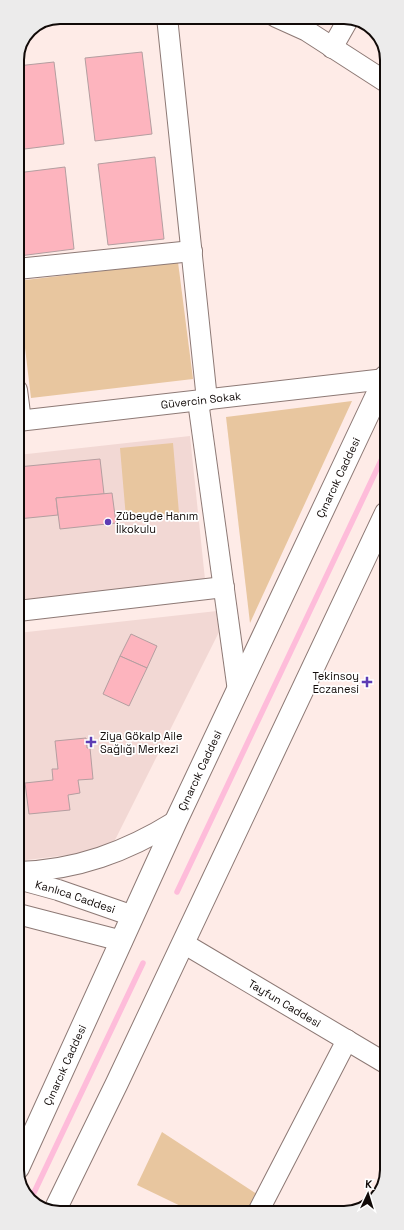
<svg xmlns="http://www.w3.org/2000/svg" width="404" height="1230" viewBox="0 0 404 1230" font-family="'Space Grotesk',sans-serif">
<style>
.built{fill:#f2d8d4}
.green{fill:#e8c69f}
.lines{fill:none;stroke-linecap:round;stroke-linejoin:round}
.stream{stroke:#febcda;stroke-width:5.5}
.building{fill:#fdb4be;stroke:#b49ea0}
.street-casing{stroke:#8d7975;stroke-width:22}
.primary-casing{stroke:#8d7975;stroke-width:24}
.street{stroke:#fff;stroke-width:20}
.primary{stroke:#fff;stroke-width:22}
.poi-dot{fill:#5d3cb4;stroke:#fff;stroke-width:1.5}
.labels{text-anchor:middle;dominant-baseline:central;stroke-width:3.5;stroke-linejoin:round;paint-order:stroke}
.street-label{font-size:11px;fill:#110a08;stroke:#fff}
.poi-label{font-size:11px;fill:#110a08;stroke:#fff;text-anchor:start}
.rim{fill:none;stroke:#110a08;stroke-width:2}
</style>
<rect width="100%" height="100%" fill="#feebe7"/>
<g class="built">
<path d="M190,436L206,589L18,609V455Z"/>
<path d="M217,611L219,632L110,850L18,861V633Z"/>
</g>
<g class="green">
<path d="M178,262L193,379L31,398L17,281Z"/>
<path d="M352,401L250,623L226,417Z"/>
<path d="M173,443L179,513L126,518L120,448Z"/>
<path d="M162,1132L260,1196L252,1212H193L137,1185Z"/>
</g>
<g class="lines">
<g class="stream">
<path d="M177,892L386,450"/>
<path d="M30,1201L143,963"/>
</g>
</g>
<g class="building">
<path d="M142,52L152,134L95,141L85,58Z"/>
<path d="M54,62L64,144L17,150V66Z"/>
<path d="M155,157L164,239L108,245L98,164Z"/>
<path d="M65,167L74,249L19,256L17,239V173Z"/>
<path d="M100,459L104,494L56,498L58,515L18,519V467Z"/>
<path d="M112,493L116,523L60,529L56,498Z"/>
<path d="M18,526L21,560L18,561Z"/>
<path d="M131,634L157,646L147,668L120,656Z"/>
<path d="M120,656L147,668L129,706L103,694Z"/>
<path d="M86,738L87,748H90L93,779L78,780L80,793L68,795L70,810L29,814L25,783L53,780L52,769H58L55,741Z"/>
</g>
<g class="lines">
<defs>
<g id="street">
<path d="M167,17L207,400"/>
<path d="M276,17L307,31L386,82"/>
<path d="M332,48L349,18"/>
<path d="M17,269L192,251"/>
<path d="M17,390L21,421"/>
<path d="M198,401L238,691"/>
<path id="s1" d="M18,421L385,379"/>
<path d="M18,611L224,587"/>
<path d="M18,872C77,870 126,852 176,821"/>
<path id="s2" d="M18,879L58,890L133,916"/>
<path d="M18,914L122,941"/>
<path id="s3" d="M183,943L387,1064"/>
<path d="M258,1212L347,1040"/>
</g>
<g id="primary">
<path id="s4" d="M18,1168L176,821L386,376"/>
<path d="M54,1212L117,1083L386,513"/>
</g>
</defs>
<use href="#street" class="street-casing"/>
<use href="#primary" class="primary-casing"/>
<use href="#street" class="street"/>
<use href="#primary" class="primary"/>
</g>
<g class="poi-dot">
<circle cx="108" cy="522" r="4"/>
<path d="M365 676h4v4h4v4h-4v4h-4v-4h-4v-4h4z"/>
<path d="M89 736h4v4h4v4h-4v4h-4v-4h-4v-4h4z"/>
</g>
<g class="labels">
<g class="street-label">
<text stroke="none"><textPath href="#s1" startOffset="184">Güvercin Sokak</textPath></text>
<text stroke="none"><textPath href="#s4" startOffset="761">Çınarcık Caddesi</textPath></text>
<text stroke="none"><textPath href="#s4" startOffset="437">Çınarcık Caddesi</textPath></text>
<text stroke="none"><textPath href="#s2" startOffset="60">Kanlıca Caddesi</textPath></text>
<text stroke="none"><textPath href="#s3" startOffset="118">Tayfun Caddesi</textPath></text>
<text stroke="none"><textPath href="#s4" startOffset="113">Çınarcık Caddesi</textPath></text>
</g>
<g class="poi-label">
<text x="116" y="516">Zübeyde Hanım<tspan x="116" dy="13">İlkokulu</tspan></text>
<text x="359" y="676" text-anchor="end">Tekinsoy<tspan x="359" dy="13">Eczanesi</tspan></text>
<text x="100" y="736">Ziya Gökalp Aile<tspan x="100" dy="13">Sağlığı Merkezi</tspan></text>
</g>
</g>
<path d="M0 0H404V1230H0ZM60 24H344A36 36 0 0 1 380 60V1170A36 36 0 0 1 344 1206H60A36 36 0 0 1 24 1170V60A36 36 0 0 1 60 24Z" fill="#ecebeb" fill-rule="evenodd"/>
<path class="rim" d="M60 24H344A36 36 0 0 1 380 60V1170A36 36 0 0 1 344 1206H60A36 36 0 0 1 24 1170V60A36 36 0 0 1 60 24Z"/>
<g transform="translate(368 1194) rotate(4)" stroke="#ffffff" stroke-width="3" paint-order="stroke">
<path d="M0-3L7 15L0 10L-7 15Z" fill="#110a08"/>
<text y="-6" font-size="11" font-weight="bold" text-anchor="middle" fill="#110a08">K</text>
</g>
</svg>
